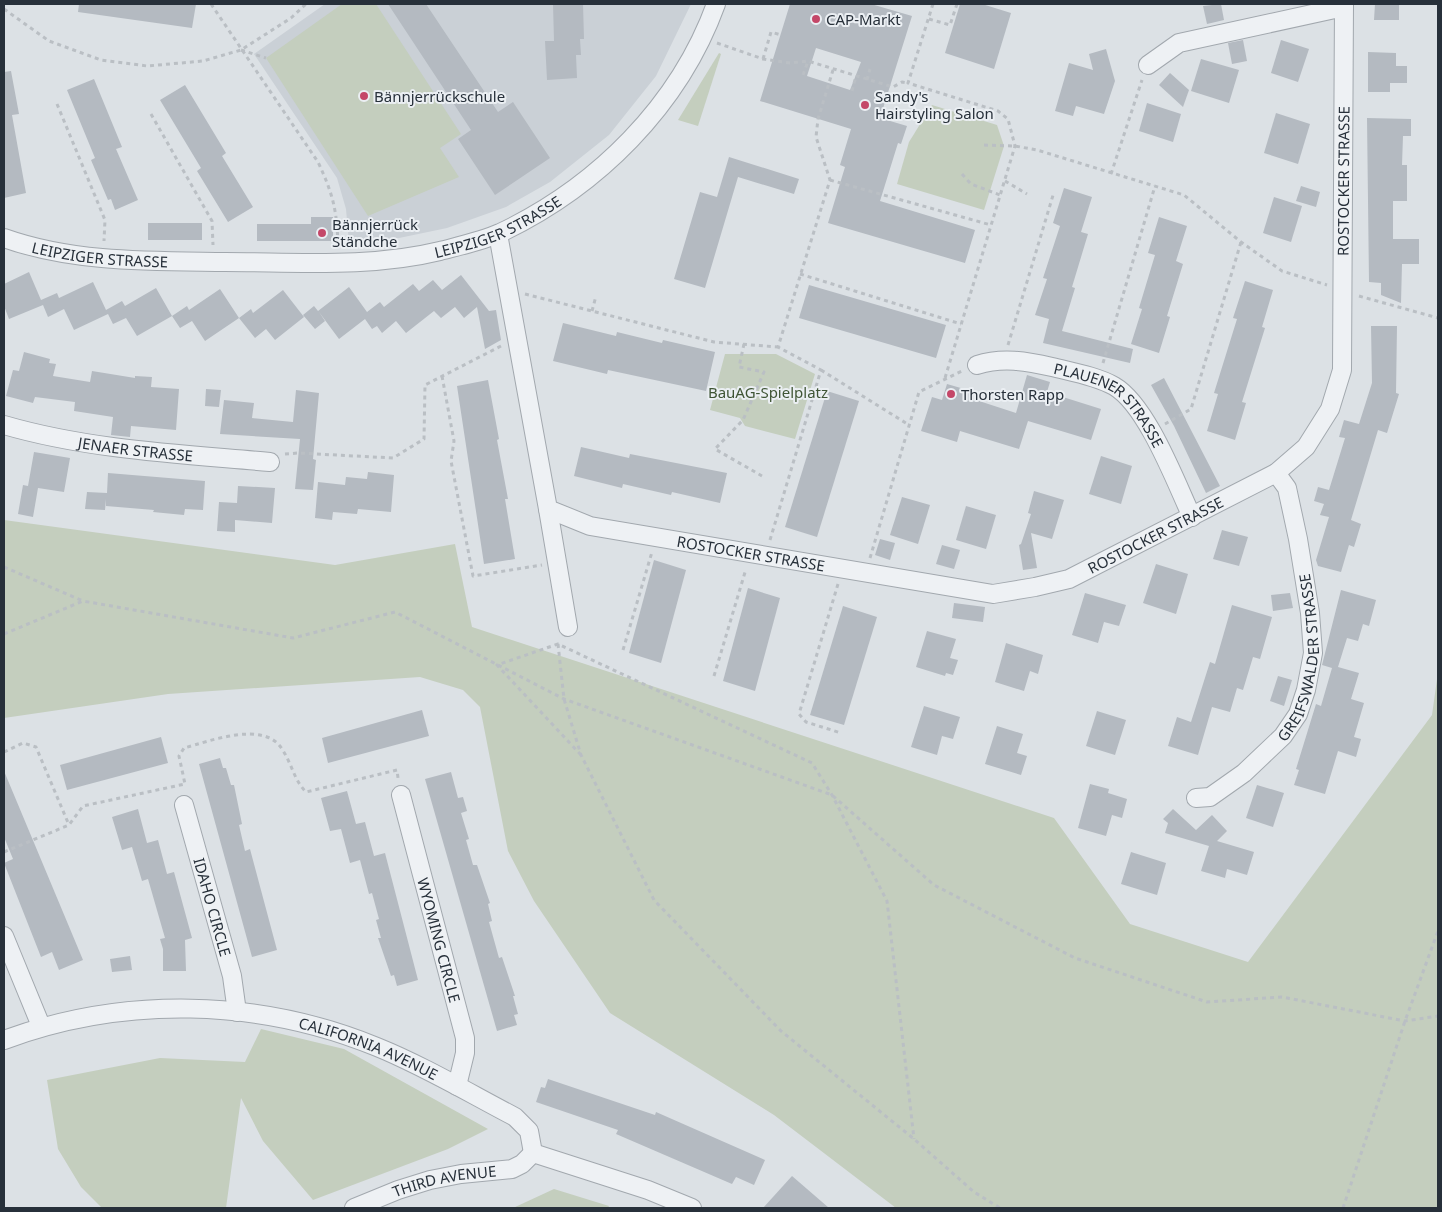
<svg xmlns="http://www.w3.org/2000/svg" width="1442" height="1212" viewBox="0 0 1442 1212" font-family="'Noto Sans',sans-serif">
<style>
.built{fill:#cad0d6}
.green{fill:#c4cebe}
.building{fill:#b4bac1;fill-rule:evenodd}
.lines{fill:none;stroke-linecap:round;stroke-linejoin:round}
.street-casing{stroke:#a2a8ae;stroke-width:20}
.path{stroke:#babfc4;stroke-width:3;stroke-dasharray:4 4;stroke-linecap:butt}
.street{stroke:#eef1f4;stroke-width:18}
.poi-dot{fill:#c44768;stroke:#ebeff3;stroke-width:2}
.labels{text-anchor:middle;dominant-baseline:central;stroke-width:4;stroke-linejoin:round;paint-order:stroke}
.poi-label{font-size:15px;fill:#27303a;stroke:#ebeff3;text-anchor:start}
.street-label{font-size:15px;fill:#27303a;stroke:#ebeff3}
.park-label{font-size:15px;fill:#3f5535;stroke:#ebeff3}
</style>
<rect width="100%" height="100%" fill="#dce1e5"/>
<path class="built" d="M325,4H691L656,76L609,135L550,182L506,207L447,228L399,238L349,243L346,209L337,178L254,54Z"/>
<g class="green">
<path d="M342,4H376L461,134L440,148L459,177L368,216L266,58Z"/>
<path d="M719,53L721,54L698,126L678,120Z"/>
<path d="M932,105L997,125L1004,146L984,210L897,184L909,142Z"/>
<path d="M725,354H776L815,374L795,439L745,426L740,418L710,410Z"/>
<path d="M4,520L335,565L455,544L472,627L1054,818L1130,924L1248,962L1432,715L1438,672V1208H896L774,1115L610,1013L534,901L508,851L480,707L463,690L420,677L168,694L4,718Z"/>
<path d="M261,1029L344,1049L488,1129L448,1149L313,1200L263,1141L241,1098L226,1208H102L81,1187L58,1149L47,1080L160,1058L245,1062Z"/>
<path d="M554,1189L609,1206L608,1208H513Z"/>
</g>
<g class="building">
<path d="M79,4H196L192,28L78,12Z"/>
<path d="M388,4H426L498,112L513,102L550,158L495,195L458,139L471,130Z"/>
<path d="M553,4H583L584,39H580L581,55H576L577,78L547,80L545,41H554Z"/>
<path d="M790,4H871L912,16L880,118L907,126L901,144L898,143L880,201L975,230L965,263L828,223L845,167L840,165L851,129L760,101ZM816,48L861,62L850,90L807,76Z"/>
<path d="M960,4H982L1011,13L994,69L945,53Z"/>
<path d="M1221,4L1224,20L1207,24L1203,6Z"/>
<path d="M1375,4H1399V20H1374Z"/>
<path d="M1243,40L1247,61L1232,64L1228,43Z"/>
<path d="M1281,40L1309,49L1298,82L1271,73Z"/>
<path d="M1106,49L1115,81L1104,114L1076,106L1073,116L1055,111L1069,63L1093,70L1089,54Z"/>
<path d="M1368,52L1396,53V66H1407V83H1390V92H1368Z"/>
<path d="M1201,59L1239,70L1229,103L1191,91Z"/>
<path d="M11,71L19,114L12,115L26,193L4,198V72Z"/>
<path d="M1170,73L1189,90L1183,107L1159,85Z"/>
<path d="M94,79L122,147L116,149L138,200L115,210L111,199L108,200L91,160L95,158L67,90Z"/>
<path d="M185,85L226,153L222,156L253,207L228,222L197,171L201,168L160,100Z"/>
<path d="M1147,103L1181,114L1173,142L1139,131Z"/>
<path d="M1276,113L1310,124L1298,164L1264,153Z"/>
<path d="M1367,118L1411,119V136H1403L1402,165H1407V201H1393V239H1419V264H1402L1401,303L1381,295V283L1369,282Z"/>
<path d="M729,157L799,179L794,194L738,177L705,288L674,279L700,192L717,197Z"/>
<path d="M1301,186L1320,192L1316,207L1296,201Z"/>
<path d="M1064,188L1092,197L1081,232L1088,234L1072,287L1075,288L1062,331L1133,349L1130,363L1043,343L1049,319L1035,315L1047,279L1043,278L1060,226L1053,223Z"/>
<path d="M1274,197L1302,206L1291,242L1263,233Z"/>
<path d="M311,217H333V241H257V224H311Z"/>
<path d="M1159,217L1187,226L1176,261L1183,264L1167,316L1170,317L1159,353L1131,344L1142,309L1139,308L1155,255L1148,253Z"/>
<rect x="148" y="223" width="54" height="17"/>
<path d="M29,272L41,300L57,293L59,298L93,282L106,310L122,301L125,306L156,288L172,316L137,336L126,318L113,324L108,314L74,330L64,309L48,317L43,305L9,319L4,306V284Z"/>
<path d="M461,275L489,311L496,310L501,340L485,349L477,307L464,318L455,307L441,318L434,311L406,333L396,321L382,333L377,326L372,329L365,319L339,339L319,312L325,321L315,329L303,315L314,306L318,311L349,287L367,312L380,302L384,307L413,284L419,291L433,280L442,290Z"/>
<path d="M1245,281L1273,290L1262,327L1265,328L1242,402L1246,403L1235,440L1207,431L1218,394L1214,393L1237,319L1233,318Z"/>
<path d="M809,285L946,325L936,358L799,318Z"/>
<path d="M220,289L239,318L205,341L192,321L180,328L172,316L187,306L189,310Z"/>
<path d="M283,290L304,317L275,340L266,329L255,338L239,318L251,309L253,313Z"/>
<path d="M563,323L616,336L617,332L662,343L663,340L715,352L706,391L608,370L607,374L553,361Z"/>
<path d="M1371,326H1397L1396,393L1399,394L1387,433L1378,430L1351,520L1361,524L1354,547L1349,545L1341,572L1318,566L1316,560L1329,517L1320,515L1324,504L1314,501L1318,487L1329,490L1345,438L1339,437L1344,420L1359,424L1372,383Z"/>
<path d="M24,352L50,359L49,363L56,364L53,376L90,382L92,371L135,378V376L152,377L151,387L179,389L176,430L131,426L130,437L111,435L113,417L74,411L75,402L35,397L33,403L6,396L13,370L19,371Z"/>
<path d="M1027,375L1050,382L1047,392L1101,409L1091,440L1028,421L1019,449L960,431L957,442L921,431L932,397L942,400L947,384L978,393L976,400L1016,413Z"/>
<path d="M1164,378L1220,486L1206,493L1174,426L1151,385Z"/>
<path d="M488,380L499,439L497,440L508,499H505L515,559L484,564L457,386Z"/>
<path d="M206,389L221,390L219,407L205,406Z"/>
<path d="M296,390L319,393L313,459L316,460L313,490L295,489L300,439L220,434L224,400L254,403L252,418L293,422Z"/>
<path d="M827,391L859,401L817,537L785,527Z"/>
<path d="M581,447L629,458L630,454L727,473L720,503L672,492L671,495L623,484L622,488L574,476Z"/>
<path d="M34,452L70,458L64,492L38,488L33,517L18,514L23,485L28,486Z"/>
<path d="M1101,456L1132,466L1121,504L1089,494Z"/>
<path d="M368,472L394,475L391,512L358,509L357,514L333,512L332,520L315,518L318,482L345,485L346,477L367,479Z"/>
<path d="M108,473L205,481L203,510L185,509L184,515L153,512L154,510L106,506V499L105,510L85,509L87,492L107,493Z"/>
<path d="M238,486L275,488L272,523L235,520V532L217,531L219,502L237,503Z"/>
<path d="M1034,491L1064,500L1052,539L1031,533L1037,568L1023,570L1019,545L1021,544L1031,514L1028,513Z"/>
<path d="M902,497L930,505L918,544L890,535Z"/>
<path d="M966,506L996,515L986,549L956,540Z"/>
<path d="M1222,530L1248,537L1239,566L1213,559Z"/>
<path d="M880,539L895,543L890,560L875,555Z"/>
<path d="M942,545L960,550L954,569L936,564Z"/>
<path d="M654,560L686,570L661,663L629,653Z"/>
<path d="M1156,564L1188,574L1176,614L1143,603Z"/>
<path d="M748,588L780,598L755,691L723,681Z"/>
<path d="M1341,590L1376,600L1369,626L1363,624L1358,641L1347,638L1338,667L1359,673L1351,699L1364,703L1354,737L1361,739L1356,757L1338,751L1325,794L1294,785L1299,770L1296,769L1316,704L1321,706L1332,668L1322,665Z"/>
<path d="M1085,593L1126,605L1119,626L1104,622L1098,643L1072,635Z"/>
<path d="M1290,593L1293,608L1273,611L1271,595Z"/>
<path d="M954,603L985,607L983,622L952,618Z"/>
<path d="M1232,605L1272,617L1260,659L1253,657L1243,690L1237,688L1230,712L1212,707L1198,755L1168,746L1177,717L1191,722L1210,662L1215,664Z"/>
<path d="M843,606L877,617L844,725L810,715Z"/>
<path d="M927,631L956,639L950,658L958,660L953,675L946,673L945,676L916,667Z"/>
<path d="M1006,643L1043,655L1038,674L1030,671L1024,691L995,682Z"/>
<path d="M1278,676L1292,680L1284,706L1270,701Z"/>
<path d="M924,706L960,717L953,739L942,736L937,755L911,747Z"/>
<path d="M422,710L429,736L328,763L322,738Z"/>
<path d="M1097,711L1126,720L1115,755L1086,746Z"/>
<path d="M997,726L1023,734L1017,753L1027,756L1021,775L985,764Z"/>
<path d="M161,737L168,763L67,790L60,765Z"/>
<path d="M220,758L223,768H226L231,785H234L242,824L239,825L245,851L250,849L277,950L252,957L199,764Z"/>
<path d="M4,771L83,960L59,970L52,952L41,957L4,863L13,859L4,837Z"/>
<path d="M451,772L458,798L463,797L467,811L461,813L469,839L466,840L473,865H477L490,903L488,904L492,921L489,922L499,958L502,957L515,996H513L518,1014L514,1015L517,1025L497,1031L425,779Z"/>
<path d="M1090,784L1109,789L1108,793L1127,799L1122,818L1112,815L1106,836L1078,828Z"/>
<path d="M1257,785L1284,793L1273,827L1246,818Z"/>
<path d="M347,791L356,824L365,822L374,856L385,853L418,980L397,986L394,975L391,976L378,938H381L376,920L379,919L372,893L369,894L360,860L350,863L341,829L330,831L321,798Z"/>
<path d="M138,809L147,843L158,840L167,874L174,872L192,938L185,940L186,971H163V949L160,939L165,938L148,879L142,881L132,847L122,850L112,817Z"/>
<path d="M1173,809L1196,830L1212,815L1227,831L1217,841L1254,852L1247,875L1227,869L1225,878L1201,871L1209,846L1165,833L1168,823L1163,819Z"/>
<path d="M1131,852L1166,863L1157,895L1121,884Z"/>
<path d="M130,956L132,970L112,972L110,959Z"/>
<path d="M548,1079L655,1115L656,1112L765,1160L754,1185L736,1177L732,1184L616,1134L618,1130L536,1102L541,1087L545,1088Z"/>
<path d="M792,1176L814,1195L829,1208H763Z"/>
</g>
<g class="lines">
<defs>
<g id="street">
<path d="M1148,65L1179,43L1344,7"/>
<path id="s1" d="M498,234L548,509L590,526L993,594L1035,587L1069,579L1276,473L1306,447L1330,409L1342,370L1344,4"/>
<path id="s2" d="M4,238C74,263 152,261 225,262C296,262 371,268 440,251C459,246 482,241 500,233C597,187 679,106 716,4"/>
<path id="s3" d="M977,365C1002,357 1026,361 1052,367C1072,372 1096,376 1114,386C1147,405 1176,483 1192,517"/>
<path id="s4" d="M4,425C90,450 181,454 270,462"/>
<path d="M548,509L568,627"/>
<path id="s5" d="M401,795L465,1038V1053L457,1086"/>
<path id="s6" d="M1196,798L1210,797L1244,773L1283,736L1298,714L1306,690L1313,653L1310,613L1298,539L1287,488L1276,473"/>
<path id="s7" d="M184,805L232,976L237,1012"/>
<path d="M4,936L41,1026"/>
<path id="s8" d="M4,1040C123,996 258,998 377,1047C424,1066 469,1093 515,1117L529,1131L533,1153"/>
<path d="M533,1153L648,1190L692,1208"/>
<path id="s9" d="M354,1208L398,1190L430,1180L461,1174L512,1169L522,1164L533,1153"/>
</g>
</defs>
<use href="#street" class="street-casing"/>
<g class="path">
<path d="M211,4L318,162C333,194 337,210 338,246"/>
<path d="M933,4L908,83L998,111L1008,119L1015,146L945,378"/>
<path d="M4,9L49,41L101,60L147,66L203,61L241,50L291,18L306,4"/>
<path d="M929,19L950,25L957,4"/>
<path d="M717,43L763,59L790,63L808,61L893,87L902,82L908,83"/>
<path d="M241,50L266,58"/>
<path d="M763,59L771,32L781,35"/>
<path d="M803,75L808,61"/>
<path d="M867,80L870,69"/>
<path d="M852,91L856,76"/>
<path d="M57,104L105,220L104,241"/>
<path d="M151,114L212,221L213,245"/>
<path d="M984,145L1015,146L1037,150L1184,195L1241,242L1282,271L1327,285"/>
<path d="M962,174L971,184L1000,195"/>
<path d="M1111,174L1142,80"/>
<path d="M830,180L991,225"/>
<path d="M1005,181L1027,194"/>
<path d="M800,274L961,324"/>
<path d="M525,294L714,342L778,347"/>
<path d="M1359,296L1438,318"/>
<path d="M592,311L596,296"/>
<path d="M744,344L739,367L764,372L743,420L715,449L762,476"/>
<path d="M1008,345L1054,192"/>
<path d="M1103,363L1155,186"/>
<path d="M821,370L909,425"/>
<path d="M442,376L454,441L451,461L473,576L542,565"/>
<path d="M1165,424L1191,409L1241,242"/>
<path d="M285,454L298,453L393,458L424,439L425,385L501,346"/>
<path d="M770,540L821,370L778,347L830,180L816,137L818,119L833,70"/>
<path d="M870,558L919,392L962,371"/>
<path d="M4,567L83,601"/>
<path d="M838,584L799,714L806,722L841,733"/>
<path d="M4,634L83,601L293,638L395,612L564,699L832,795L934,885L1075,958L1207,1002L1282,997L1405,1021L1438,1016"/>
<path d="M558,644L564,699L581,755L654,900L781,1031L914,1139L974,1192L1000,1208"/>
<path d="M623,650L652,552"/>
<path d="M714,676L746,569"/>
<path d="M4,752L23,743L36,747L69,825"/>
<path d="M581,755L497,665L558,644L812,763L832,795L887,901L914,1139"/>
<path d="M4,852L69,825L83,806L185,784L179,756L184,748C210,741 264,720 282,749C292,764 294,780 306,792L397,770L398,778"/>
<path d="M1343,1208L1405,1021L1438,931"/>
</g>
<use href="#street" class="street"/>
</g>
<g class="poi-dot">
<circle cx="816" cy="19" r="5"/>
<circle cx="364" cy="96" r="5"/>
<circle cx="865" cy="105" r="5"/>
<circle cx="322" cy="233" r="5"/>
<circle cx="951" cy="394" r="5"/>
</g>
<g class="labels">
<g class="poi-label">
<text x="826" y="19">CAP-Markt</text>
<text x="374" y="96">Bännjerrückschule</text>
<text x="875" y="96">Sandy's<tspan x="875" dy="17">Hairstyling Salon</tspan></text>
<text x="332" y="224">Bännjerrück<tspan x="332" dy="17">Ständche</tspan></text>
<text x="961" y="394">Thorsten Rapp</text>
</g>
<g class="street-label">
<text stroke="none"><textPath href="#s1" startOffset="1358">ROSTOCKER STRASSE</textPath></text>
<text stroke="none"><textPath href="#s2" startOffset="502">LEIPZIGER STRASSE</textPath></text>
<text stroke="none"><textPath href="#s2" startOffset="98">LEIPZIGER STRASSE</textPath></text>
<text stroke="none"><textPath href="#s3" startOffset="148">PLAUENER STRASSE</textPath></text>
<text stroke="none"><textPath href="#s4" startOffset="134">JENAER STRASSE</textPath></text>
<text stroke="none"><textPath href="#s1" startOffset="908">ROSTOCKER STRASSE</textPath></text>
<text stroke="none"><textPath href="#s1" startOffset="488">ROSTOCKER STRASSE</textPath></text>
<text stroke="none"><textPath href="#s6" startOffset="192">GREIFSWALDER STRASSE</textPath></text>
<text stroke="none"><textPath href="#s7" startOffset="106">IDAHO CIRCLE</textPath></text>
<text stroke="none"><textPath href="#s5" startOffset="150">WYOMING CIRCLE</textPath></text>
<text stroke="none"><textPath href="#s8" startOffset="374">CALIFORNIA AVENUE</textPath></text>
<text stroke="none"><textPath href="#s9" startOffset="95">THIRD AVENUE</textPath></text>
</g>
<g class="park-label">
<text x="768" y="392">BauAG-Spielplatz</text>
</g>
</g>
<rect width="1442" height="1212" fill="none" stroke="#27303a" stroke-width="10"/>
</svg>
